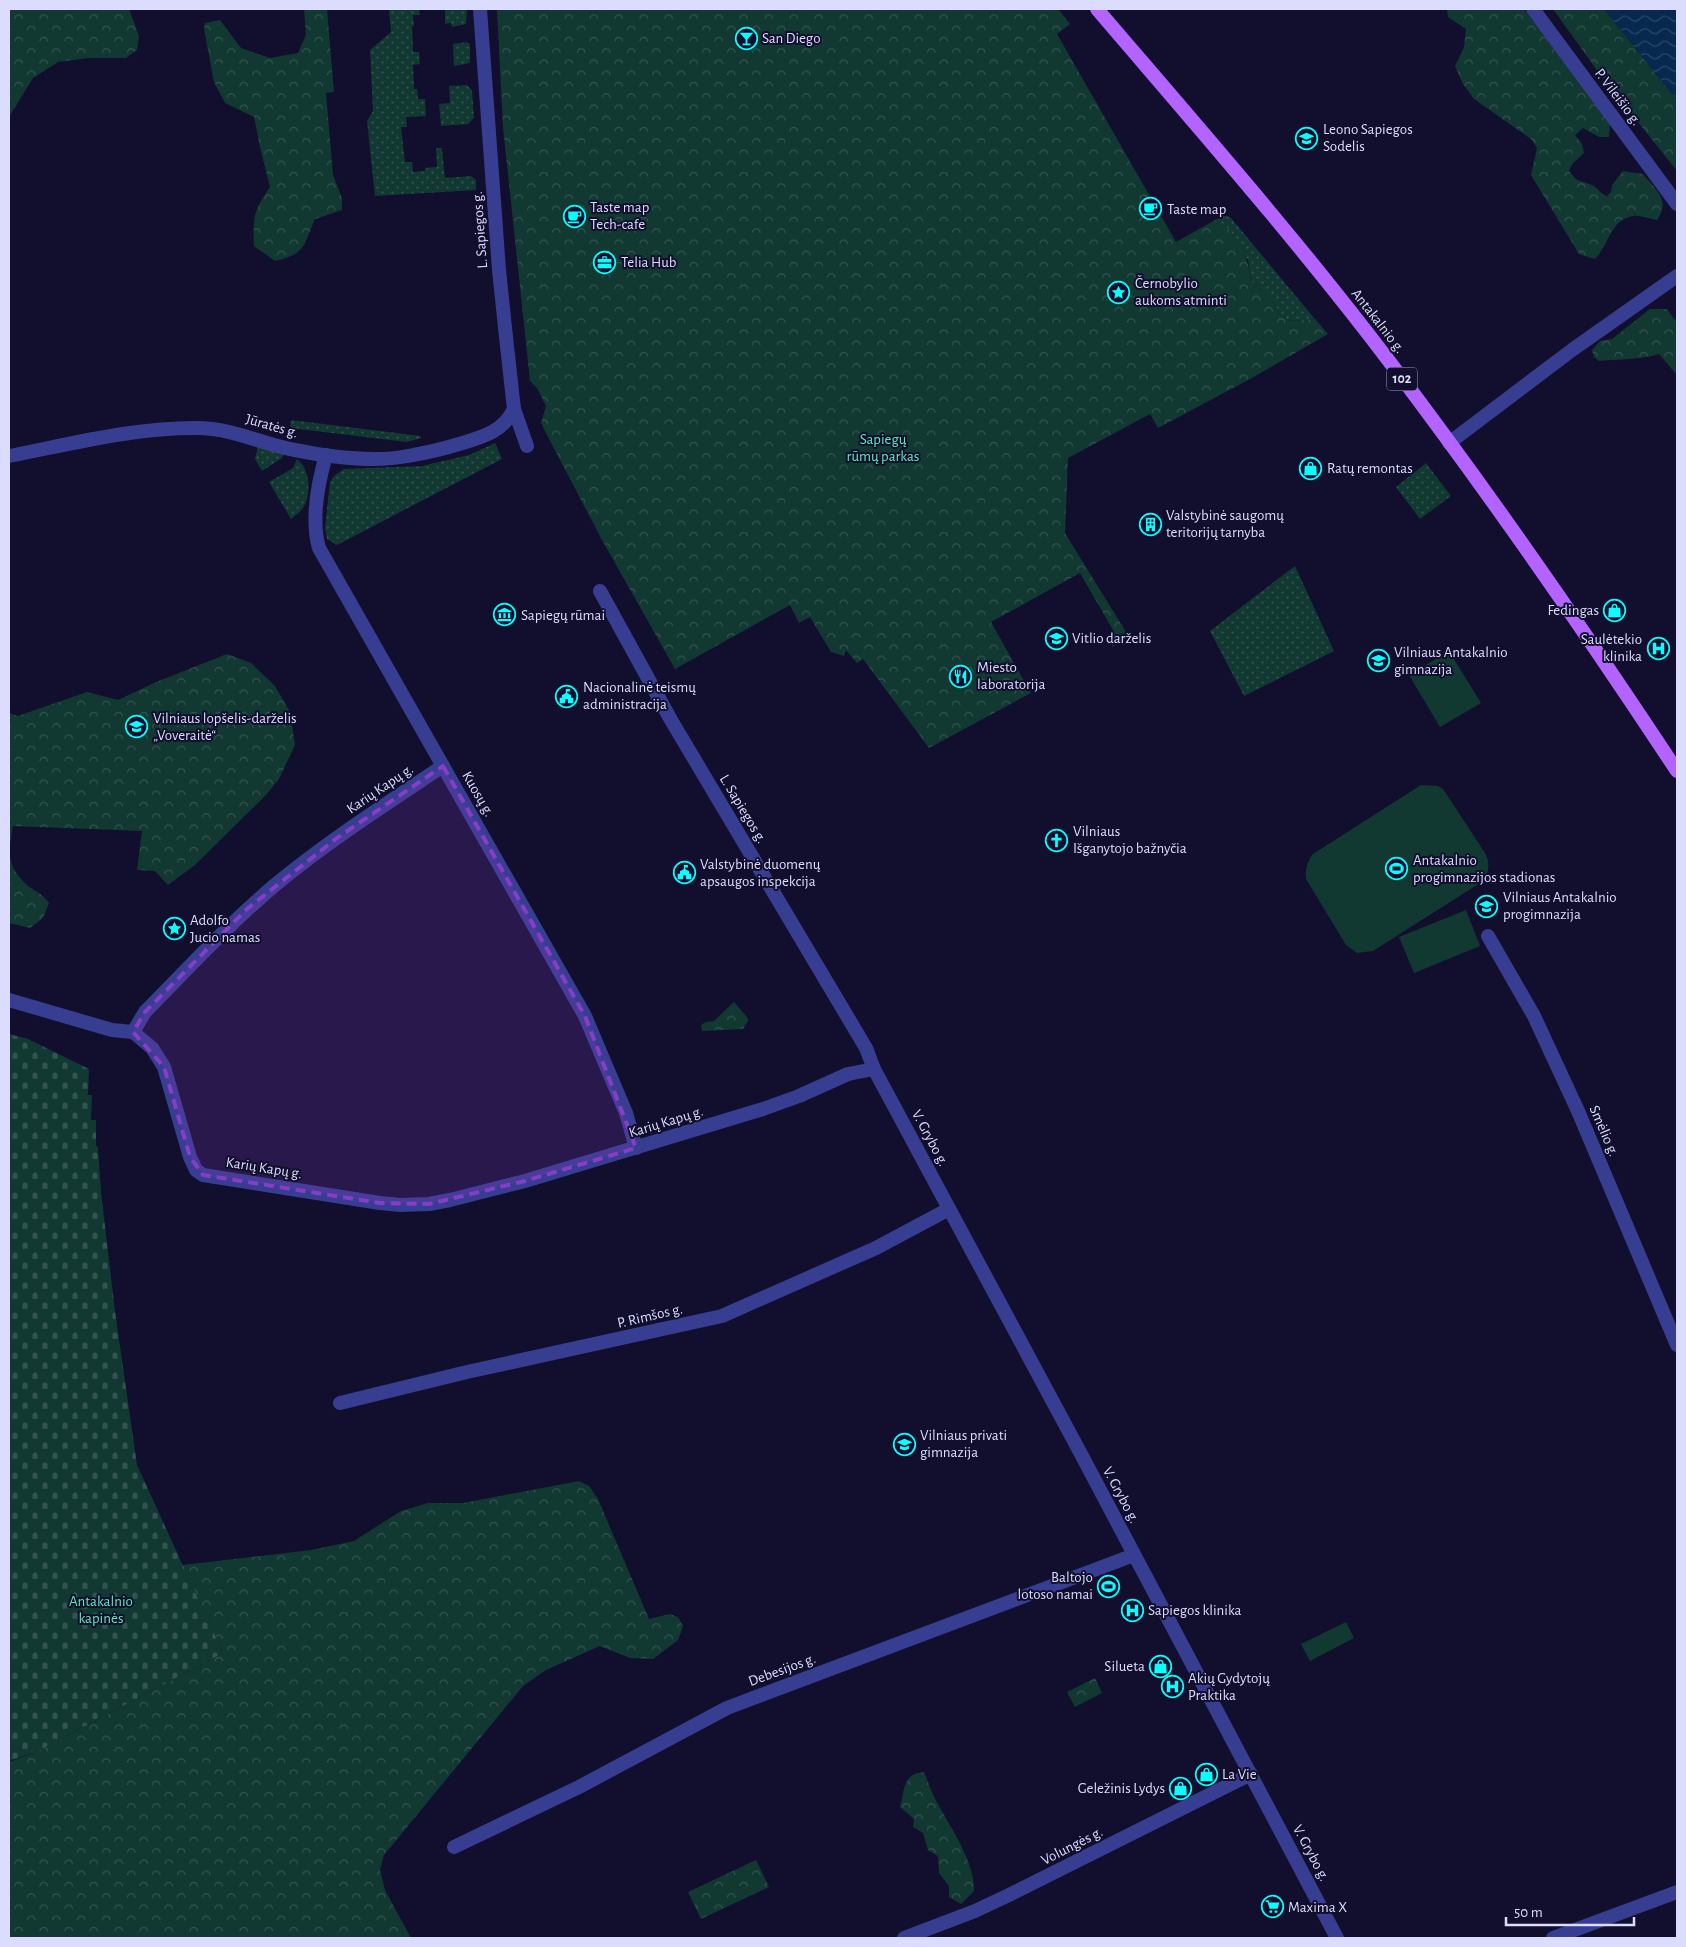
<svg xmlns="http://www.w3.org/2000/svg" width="1686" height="1947" viewBox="0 0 1686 1947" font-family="'Alegreya Sans',sans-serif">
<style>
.grass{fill:url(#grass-dots)}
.forest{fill:url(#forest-crowns)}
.cemetery{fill:url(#cemetery-stones)}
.pitch{fill:#123832}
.water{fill:url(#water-waves)}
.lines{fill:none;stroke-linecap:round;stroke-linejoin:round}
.minor{stroke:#373d90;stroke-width:14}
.primary{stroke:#b363ff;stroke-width:14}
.marked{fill:#853ec5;fill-opacity:0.2;stroke:#853ec5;stroke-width:4;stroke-dasharray:10 6;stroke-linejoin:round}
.labels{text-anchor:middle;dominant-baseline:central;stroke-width:4;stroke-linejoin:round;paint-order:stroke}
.shield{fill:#110f2d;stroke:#9f9ec0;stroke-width:1}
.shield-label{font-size:14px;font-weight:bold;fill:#dcdcff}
.poi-label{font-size:15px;fill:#dcdcff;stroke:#110f2d;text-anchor:start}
.street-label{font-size:15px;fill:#dcdcff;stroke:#110f2d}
.park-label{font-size:15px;fill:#5deab7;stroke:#110f2d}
</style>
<defs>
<pattern id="grass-dots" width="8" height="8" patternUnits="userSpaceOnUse" patternTransform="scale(1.25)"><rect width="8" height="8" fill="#123832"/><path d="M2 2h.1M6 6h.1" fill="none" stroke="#345451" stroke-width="1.8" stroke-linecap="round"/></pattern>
<pattern id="forest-crowns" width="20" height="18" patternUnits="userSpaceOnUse" patternTransform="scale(1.25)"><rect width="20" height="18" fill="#123832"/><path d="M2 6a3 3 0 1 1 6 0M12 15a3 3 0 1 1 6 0" fill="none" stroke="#345451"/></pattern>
<pattern id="cemetery-stones" width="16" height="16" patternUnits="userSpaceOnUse" patternTransform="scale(1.25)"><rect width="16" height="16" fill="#123832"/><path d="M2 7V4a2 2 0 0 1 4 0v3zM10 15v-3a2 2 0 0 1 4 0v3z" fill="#345451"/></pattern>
<pattern id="water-waves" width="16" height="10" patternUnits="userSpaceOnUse" patternTransform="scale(1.25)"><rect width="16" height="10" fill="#07294f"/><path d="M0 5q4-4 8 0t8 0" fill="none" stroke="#2b4769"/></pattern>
</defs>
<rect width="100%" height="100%" fill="#110f2d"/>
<g class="grass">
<path d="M389,9H419L420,15H413L414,26H412L413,52H419L420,64L413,65L414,89H417L418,99H425L426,116L406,117L407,127H401L405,162H412L413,172L425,171V168L437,167L436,148H442L445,178L471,176L476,180V190L375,196L367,121L373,111L370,50L391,32Z"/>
<path d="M445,9H467L466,24L452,27L451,23L445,24Z"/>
<path d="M467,42L470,44V63L454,66L453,44Z"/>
<path d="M467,85L472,90L474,118L468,124L441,126L439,104L450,103L449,86Z"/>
<path d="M1223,216H1227L1231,218L1315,319L1290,321L1279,314L1273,300L1251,281L1248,260L1217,219Z"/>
<path d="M291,420L421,436V438L407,442L290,428Z"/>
<path d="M495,443L502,459L337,545L327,539L325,529L330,482L334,476L344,469L422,466L469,455Z"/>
<path d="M258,446L284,454L282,458L262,471L255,459Z"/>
<path d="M297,459C310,469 312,494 303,508C300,512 295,516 291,519L269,482L293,468Z"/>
<path d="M1426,463L1451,496L1420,519L1396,487Z"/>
<path d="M1295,566L1334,651L1244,696L1210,631Z"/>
</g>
<g class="forest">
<path d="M9,9H129L139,36L137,50L126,58H88L58,62L33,78L9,117Z"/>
<path d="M304,9H327L334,92L326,93L333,175L342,198V210L315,219C303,246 306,254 275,261L254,246C253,216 253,212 270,187L260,147L254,117L225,103L214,82L204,29L205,23L220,20L241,48L270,58L298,53L306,35Z"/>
<path d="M497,9H1058L1070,24L1057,34L1176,242L1217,219C1240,237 1247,253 1251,281L1273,300L1279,314L1290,321L1315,319L1328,334L1250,379L1158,428L1150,414L1068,458L1065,533L1129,637L1112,647L1113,630L1080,573L991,622L1031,693L929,748L863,659L857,663L846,650L844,656L831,652L810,617L799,623L790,605L675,669L602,540L547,435L541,423L546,406L537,388L530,381L503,127Z"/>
<path d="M1447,9H1524L1610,123L1609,137H1599L1583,128L1575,135L1582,144L1584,153L1573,163L1569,171C1578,184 1582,180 1594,186C1599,189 1599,193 1607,196L1611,192L1612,185L1623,171L1643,174C1656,190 1671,200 1657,220C1650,219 1640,215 1633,216C1610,220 1609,245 1595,259L1579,254L1531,175L1537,148L1531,139L1474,99L1463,84L1455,66L1464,47L1466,29L1448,17Z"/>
<path d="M1553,9H1604L1677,100V171L1599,73Z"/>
<path d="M1650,309H1667L1674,319L1677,320V375L1659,354C1640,360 1619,359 1599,361L1594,357L1592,350L1600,341L1612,339Z"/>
<path d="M227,654L251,663L275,686L290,712L295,745L279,779L265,796L195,865L168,885L155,871L137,870L142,831L13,826C8,853 6,866 28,886C37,893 41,892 49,903L43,918L30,928L9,923V713L18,716L87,692L118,700L156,682Z"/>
<path d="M734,1002L747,1017L748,1021L743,1029L702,1031L701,1025L706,1022L714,1021Z"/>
<path d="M579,1481L589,1486L598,1499L649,1619L670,1614L678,1617L683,1626L678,1640L653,1659L630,1658L600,1646L546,1670L523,1686L384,1855L380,1870L385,1890L411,1938H9V1762L36,1752L223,1653L182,1565L311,1550L354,1541L401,1511L428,1503H463Z"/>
<path d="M1095,1678L1102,1693L1075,1707L1067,1692Z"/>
<path d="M924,1772C929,1784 933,1797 940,1808C953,1831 975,1864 974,1891L961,1904L949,1897V1886L939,1873L938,1856L928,1850L923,1833L913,1827L914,1819L900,1807C905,1790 902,1774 924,1772Z"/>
<path d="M756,1860L769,1887L701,1919L688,1892Z"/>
</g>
<path class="cemetery" d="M9,1034L28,1039L89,1069L88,1095H92L91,1120H96V1146L98,1147L101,1192L115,1311L137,1465L223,1653L36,1752L9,1761Z"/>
<g class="pitch">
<path d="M1449,651L1481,703L1440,727L1409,675Z"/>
<path d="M1421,785L1438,786L1443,789L1485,853C1491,864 1489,874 1480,883L1373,951L1357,953L1346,945L1306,879C1305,869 1307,862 1313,854Z"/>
<path d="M1466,910L1480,946L1414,973L1399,937Z"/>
<path d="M1346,1622L1354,1638L1310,1661L1301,1644Z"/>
</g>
<path class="water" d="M1604,9H1677V100Z"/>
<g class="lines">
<g class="minor">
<path d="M480,9L499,270L506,337L514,409L527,446"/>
<path d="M1533,9L1677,204"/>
<path d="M1449,443L1572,350L1677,276"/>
<path d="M326,455C318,483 311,520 319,548L585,1016L626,1113L636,1148"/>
<path d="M9,456C71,444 136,427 200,428C234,429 262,444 295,450C330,457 372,463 408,456C425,453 443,449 459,444C482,437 503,432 514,409"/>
<path d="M600,591L671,720L866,1048L874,1069L1081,1454L1337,1938"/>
<path d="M443,766C386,804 328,841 275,885C229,924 187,969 145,1012L133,1032L152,1048L164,1067L190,1157L196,1170L203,1175L380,1203L400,1205L429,1204L450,1200L525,1181L763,1109L799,1096L848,1074L874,1069"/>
<path d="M1488,936L1534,1016L1578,1111L1677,1345"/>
<path d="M9,1000L112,1030L133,1032"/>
<path d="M340,1403L467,1372L722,1316L876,1248L949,1209"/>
<path d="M454,1847L579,1787L727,1708L1134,1555"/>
<path d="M904,1938L975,1911L1009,1895L1251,1774"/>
<path d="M1553,1938L1677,1892"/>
</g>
<path class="primary" d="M1097,9C1197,126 1299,242 1392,365C1492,497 1586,633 1677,771"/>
</g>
<path class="marked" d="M443,766L585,1016L636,1148L525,1181L429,1204L380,1203L203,1175L190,1157L164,1067L133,1032L145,1012L247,909L337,838Z"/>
<defs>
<symbol id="bar-ring" viewBox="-11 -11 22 22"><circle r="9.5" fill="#110f2d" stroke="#08fffd" stroke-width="1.5"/><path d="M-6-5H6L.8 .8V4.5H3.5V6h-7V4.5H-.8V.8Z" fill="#08fffd"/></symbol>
<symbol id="school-ring" viewBox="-11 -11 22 22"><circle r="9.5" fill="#110f2d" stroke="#08fffd" stroke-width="1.5"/><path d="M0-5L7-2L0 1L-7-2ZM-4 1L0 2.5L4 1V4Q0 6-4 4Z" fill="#08fffd"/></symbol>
<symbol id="cafe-ring" viewBox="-11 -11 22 22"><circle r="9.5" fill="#110f2d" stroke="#08fffd" stroke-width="1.5"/><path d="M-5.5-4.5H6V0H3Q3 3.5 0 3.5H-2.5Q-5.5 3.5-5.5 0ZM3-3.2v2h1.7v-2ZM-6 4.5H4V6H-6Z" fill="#08fffd"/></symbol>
<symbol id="office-ring" viewBox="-11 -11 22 22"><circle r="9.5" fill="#110f2d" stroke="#08fffd" stroke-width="1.5"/><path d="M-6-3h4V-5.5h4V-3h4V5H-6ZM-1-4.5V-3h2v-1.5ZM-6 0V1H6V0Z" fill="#08fffd"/></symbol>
<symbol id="sight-ring" viewBox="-11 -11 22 22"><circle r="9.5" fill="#110f2d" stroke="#08fffd" stroke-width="1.5"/><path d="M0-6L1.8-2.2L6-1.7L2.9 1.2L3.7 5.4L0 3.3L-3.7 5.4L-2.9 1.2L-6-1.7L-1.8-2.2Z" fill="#08fffd"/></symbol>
<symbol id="shop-ring" viewBox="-11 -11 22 22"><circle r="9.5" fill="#110f2d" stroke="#08fffd" stroke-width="1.5"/><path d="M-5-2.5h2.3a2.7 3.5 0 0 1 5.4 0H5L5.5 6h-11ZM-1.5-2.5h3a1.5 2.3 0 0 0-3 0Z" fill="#08fffd"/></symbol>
<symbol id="building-ring" viewBox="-11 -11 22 22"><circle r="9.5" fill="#110f2d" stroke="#08fffd" stroke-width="1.5"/><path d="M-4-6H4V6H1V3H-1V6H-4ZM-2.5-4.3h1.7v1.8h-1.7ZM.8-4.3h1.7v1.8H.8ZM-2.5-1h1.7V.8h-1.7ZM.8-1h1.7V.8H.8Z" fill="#08fffd"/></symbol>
<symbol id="museum-ring" viewBox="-11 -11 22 22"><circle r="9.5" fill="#110f2d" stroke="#08fffd" stroke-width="1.5"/><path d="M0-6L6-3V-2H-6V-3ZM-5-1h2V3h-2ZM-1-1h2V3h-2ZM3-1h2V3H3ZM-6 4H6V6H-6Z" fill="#08fffd"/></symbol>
<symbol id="hospital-ring" viewBox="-11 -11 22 22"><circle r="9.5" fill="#110f2d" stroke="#08fffd" stroke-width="1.5"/><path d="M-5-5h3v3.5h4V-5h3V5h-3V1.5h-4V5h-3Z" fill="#08fffd"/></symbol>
<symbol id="restaurant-ring" viewBox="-11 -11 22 22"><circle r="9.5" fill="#110f2d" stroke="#08fffd" stroke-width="1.5"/><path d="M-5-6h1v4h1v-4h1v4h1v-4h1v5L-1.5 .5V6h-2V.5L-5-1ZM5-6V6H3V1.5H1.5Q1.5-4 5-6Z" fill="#08fffd"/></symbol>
<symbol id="civic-ring" viewBox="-11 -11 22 22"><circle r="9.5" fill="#110f2d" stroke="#08fffd" stroke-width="1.5"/><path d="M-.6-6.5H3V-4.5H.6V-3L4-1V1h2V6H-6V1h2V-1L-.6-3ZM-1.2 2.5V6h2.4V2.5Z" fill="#08fffd"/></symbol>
<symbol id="church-ring" viewBox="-11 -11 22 22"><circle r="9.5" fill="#110f2d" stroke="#08fffd" stroke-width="1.5"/><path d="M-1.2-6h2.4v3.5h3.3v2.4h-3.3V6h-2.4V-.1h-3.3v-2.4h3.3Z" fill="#08fffd"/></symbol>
<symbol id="stadium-ring" viewBox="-11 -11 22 22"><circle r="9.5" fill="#110f2d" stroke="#08fffd" stroke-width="1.5"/><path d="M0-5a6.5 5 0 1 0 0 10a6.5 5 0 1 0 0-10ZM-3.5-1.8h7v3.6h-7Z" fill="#08fffd"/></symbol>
<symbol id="supermarket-ring" viewBox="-11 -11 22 22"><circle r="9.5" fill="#110f2d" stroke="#08fffd" stroke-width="1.5"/><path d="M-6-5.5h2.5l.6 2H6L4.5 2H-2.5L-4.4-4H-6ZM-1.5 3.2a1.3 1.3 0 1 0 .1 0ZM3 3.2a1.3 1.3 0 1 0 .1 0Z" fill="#08fffd"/></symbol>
</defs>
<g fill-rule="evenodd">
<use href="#bar-ring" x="734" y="26" width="25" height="25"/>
<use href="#school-ring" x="1294" y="126" width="25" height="25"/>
<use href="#cafe-ring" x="1138" y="196" width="25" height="25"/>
<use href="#cafe-ring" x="562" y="204" width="25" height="25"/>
<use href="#office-ring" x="592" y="250" width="25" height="25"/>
<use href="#sight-ring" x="1106" y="280" width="25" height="25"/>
<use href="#shop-ring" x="1298" y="456" width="25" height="25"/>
<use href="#building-ring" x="1138" y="512" width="25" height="25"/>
<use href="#shop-ring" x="1602" y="598" width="25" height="25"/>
<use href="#museum-ring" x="492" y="602" width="25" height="25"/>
<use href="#school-ring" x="1044" y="626" width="25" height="25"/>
<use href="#hospital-ring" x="1646" y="636" width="25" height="25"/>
<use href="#school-ring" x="1366" y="648" width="25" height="25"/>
<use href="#restaurant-ring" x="948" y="664" width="25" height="25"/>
<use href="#civic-ring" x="554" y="684" width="25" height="25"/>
<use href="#school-ring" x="124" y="714" width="25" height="25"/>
<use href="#church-ring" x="1044" y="828" width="25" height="25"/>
<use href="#stadium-ring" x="1384" y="856" width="25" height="25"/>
<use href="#civic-ring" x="672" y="860" width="25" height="25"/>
<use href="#school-ring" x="1474" y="894" width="25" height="25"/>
<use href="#sight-ring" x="162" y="916" width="25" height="25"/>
<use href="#school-ring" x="892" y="1432" width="25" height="25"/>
<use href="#stadium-ring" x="1096" y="1574" width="25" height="25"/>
<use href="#hospital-ring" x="1120" y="1598" width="25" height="25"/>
<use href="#shop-ring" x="1148" y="1654" width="25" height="25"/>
<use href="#hospital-ring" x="1160" y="1674" width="25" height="25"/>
<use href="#shop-ring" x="1194" y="1762" width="25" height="25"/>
<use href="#shop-ring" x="1168" y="1776" width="25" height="25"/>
<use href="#supermarket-ring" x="1260" y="1894" width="25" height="25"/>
</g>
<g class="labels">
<rect class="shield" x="1387" y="367.5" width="30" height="23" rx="4"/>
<g class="shield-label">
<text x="1402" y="379">102</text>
</g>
<g class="poi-label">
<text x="762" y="38">San Diego</text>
<text x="1323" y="129">Leono Sapiegos<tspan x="1323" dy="17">Sodelis</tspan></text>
<text x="590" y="207">Taste map<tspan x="590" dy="17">Tech-cafe</tspan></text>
<text x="1167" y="209">Taste map</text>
<text x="621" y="262">Telia Hub</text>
<text x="1135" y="283">Černobylio<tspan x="1135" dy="17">aukoms atminti</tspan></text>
<text x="1327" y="468">Ratų remontas</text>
<text x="1166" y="515">Valstybinė saugomų<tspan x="1166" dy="17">teritorijų tarnyba</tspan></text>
<text x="1599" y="610" text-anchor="end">Fedingas</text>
<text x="521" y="615">Sapiegų rūmai</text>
<text x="1072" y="638">Vitlio darželis</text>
<text x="1642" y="639" text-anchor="end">Saulėtekio<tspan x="1642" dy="17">klinika</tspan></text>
<text x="1394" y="652">Vilniaus Antakalnio<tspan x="1394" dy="17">gimnazija</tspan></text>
<text x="977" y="667">Miesto<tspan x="977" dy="17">laboratorija</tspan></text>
<text x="583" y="687">Nacionalinė teismų<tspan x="583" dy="17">administracija</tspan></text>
<text x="153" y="718">Vilniaus lopšelis-darželis<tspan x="153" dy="17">„Voveraitė“</tspan></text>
<text x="1073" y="831">Vilniaus<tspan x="1073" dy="17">Išganytojo bažnyčia</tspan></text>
<text x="1413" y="860">Antakalnio<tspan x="1413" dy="17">progimnazijos stadionas</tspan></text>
<text x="700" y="864">Valstybinė duomenų<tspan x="700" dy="17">apsaugos inspekcija</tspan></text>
<text x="1503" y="897">Vilniaus Antakalnio<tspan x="1503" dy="17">progimnazija</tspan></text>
<text x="190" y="920">Adolfo<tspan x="190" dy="17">Jucio namas</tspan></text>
<text x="920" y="1435">Vilniaus privati<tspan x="920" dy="17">gimnazija</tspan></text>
<text x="1093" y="1577" text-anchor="end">Baltojo<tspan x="1093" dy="17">lotoso namai</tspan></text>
<text x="1148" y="1610">Sapiegos klinika</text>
<text x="1145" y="1666" text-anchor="end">Silueta</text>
<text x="1188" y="1678">Akių Gydytojų<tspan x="1188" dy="17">Praktika</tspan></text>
<text x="1222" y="1774">La Vie</text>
<text x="1165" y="1788" text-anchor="end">Geležinis Lydys</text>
<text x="1288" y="1907">Maxima X</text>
</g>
<g class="street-label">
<text transform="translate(1618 97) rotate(53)">P. Vileišio g.</text>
<text transform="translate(480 230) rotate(-94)">L. Sapiegos g.</text>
<text transform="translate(1378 321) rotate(52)">Antakalnio g.</text>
<text transform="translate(272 426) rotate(16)">Jūratės g.</text>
<text transform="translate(380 789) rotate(-34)">Karių Kapų g.</text>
<text transform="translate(478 794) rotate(60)">Kuosų g.</text>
<text transform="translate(743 809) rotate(59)">L. Sapiegos g.</text>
<text transform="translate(666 1122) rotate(-17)">Karių Kapų g.</text>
<text transform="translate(1604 1131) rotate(67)">Smėlio g.</text>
<text transform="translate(930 1138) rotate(62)">V. Grybo g.</text>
<text transform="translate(264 1168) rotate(9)">Karių Kapų g.</text>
<text transform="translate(650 1316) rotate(-13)">P. Rimšos g.</text>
<text transform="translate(1121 1495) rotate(62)">V. Grybo g.</text>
<text transform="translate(782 1670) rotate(-20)">Debesijos g.</text>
<text transform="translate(1072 1846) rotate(-27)">Volungės g.</text>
<text transform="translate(1311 1853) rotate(62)">V. Grybo g.</text>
</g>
<g class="park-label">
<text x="883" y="439">Sapiegų<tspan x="883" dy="17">rūmų parkas</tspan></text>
<text x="101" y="1601">Antakalnio<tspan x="101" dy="17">kapinės</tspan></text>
</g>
</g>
<rect width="1686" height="1947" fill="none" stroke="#dcdcff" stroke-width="20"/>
<path d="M1506 1917v8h128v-8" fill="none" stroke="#dcdcff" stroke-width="2.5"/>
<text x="1514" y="1917" font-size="15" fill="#dcdcff" stroke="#110f2d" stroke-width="4" paint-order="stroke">50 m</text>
</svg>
